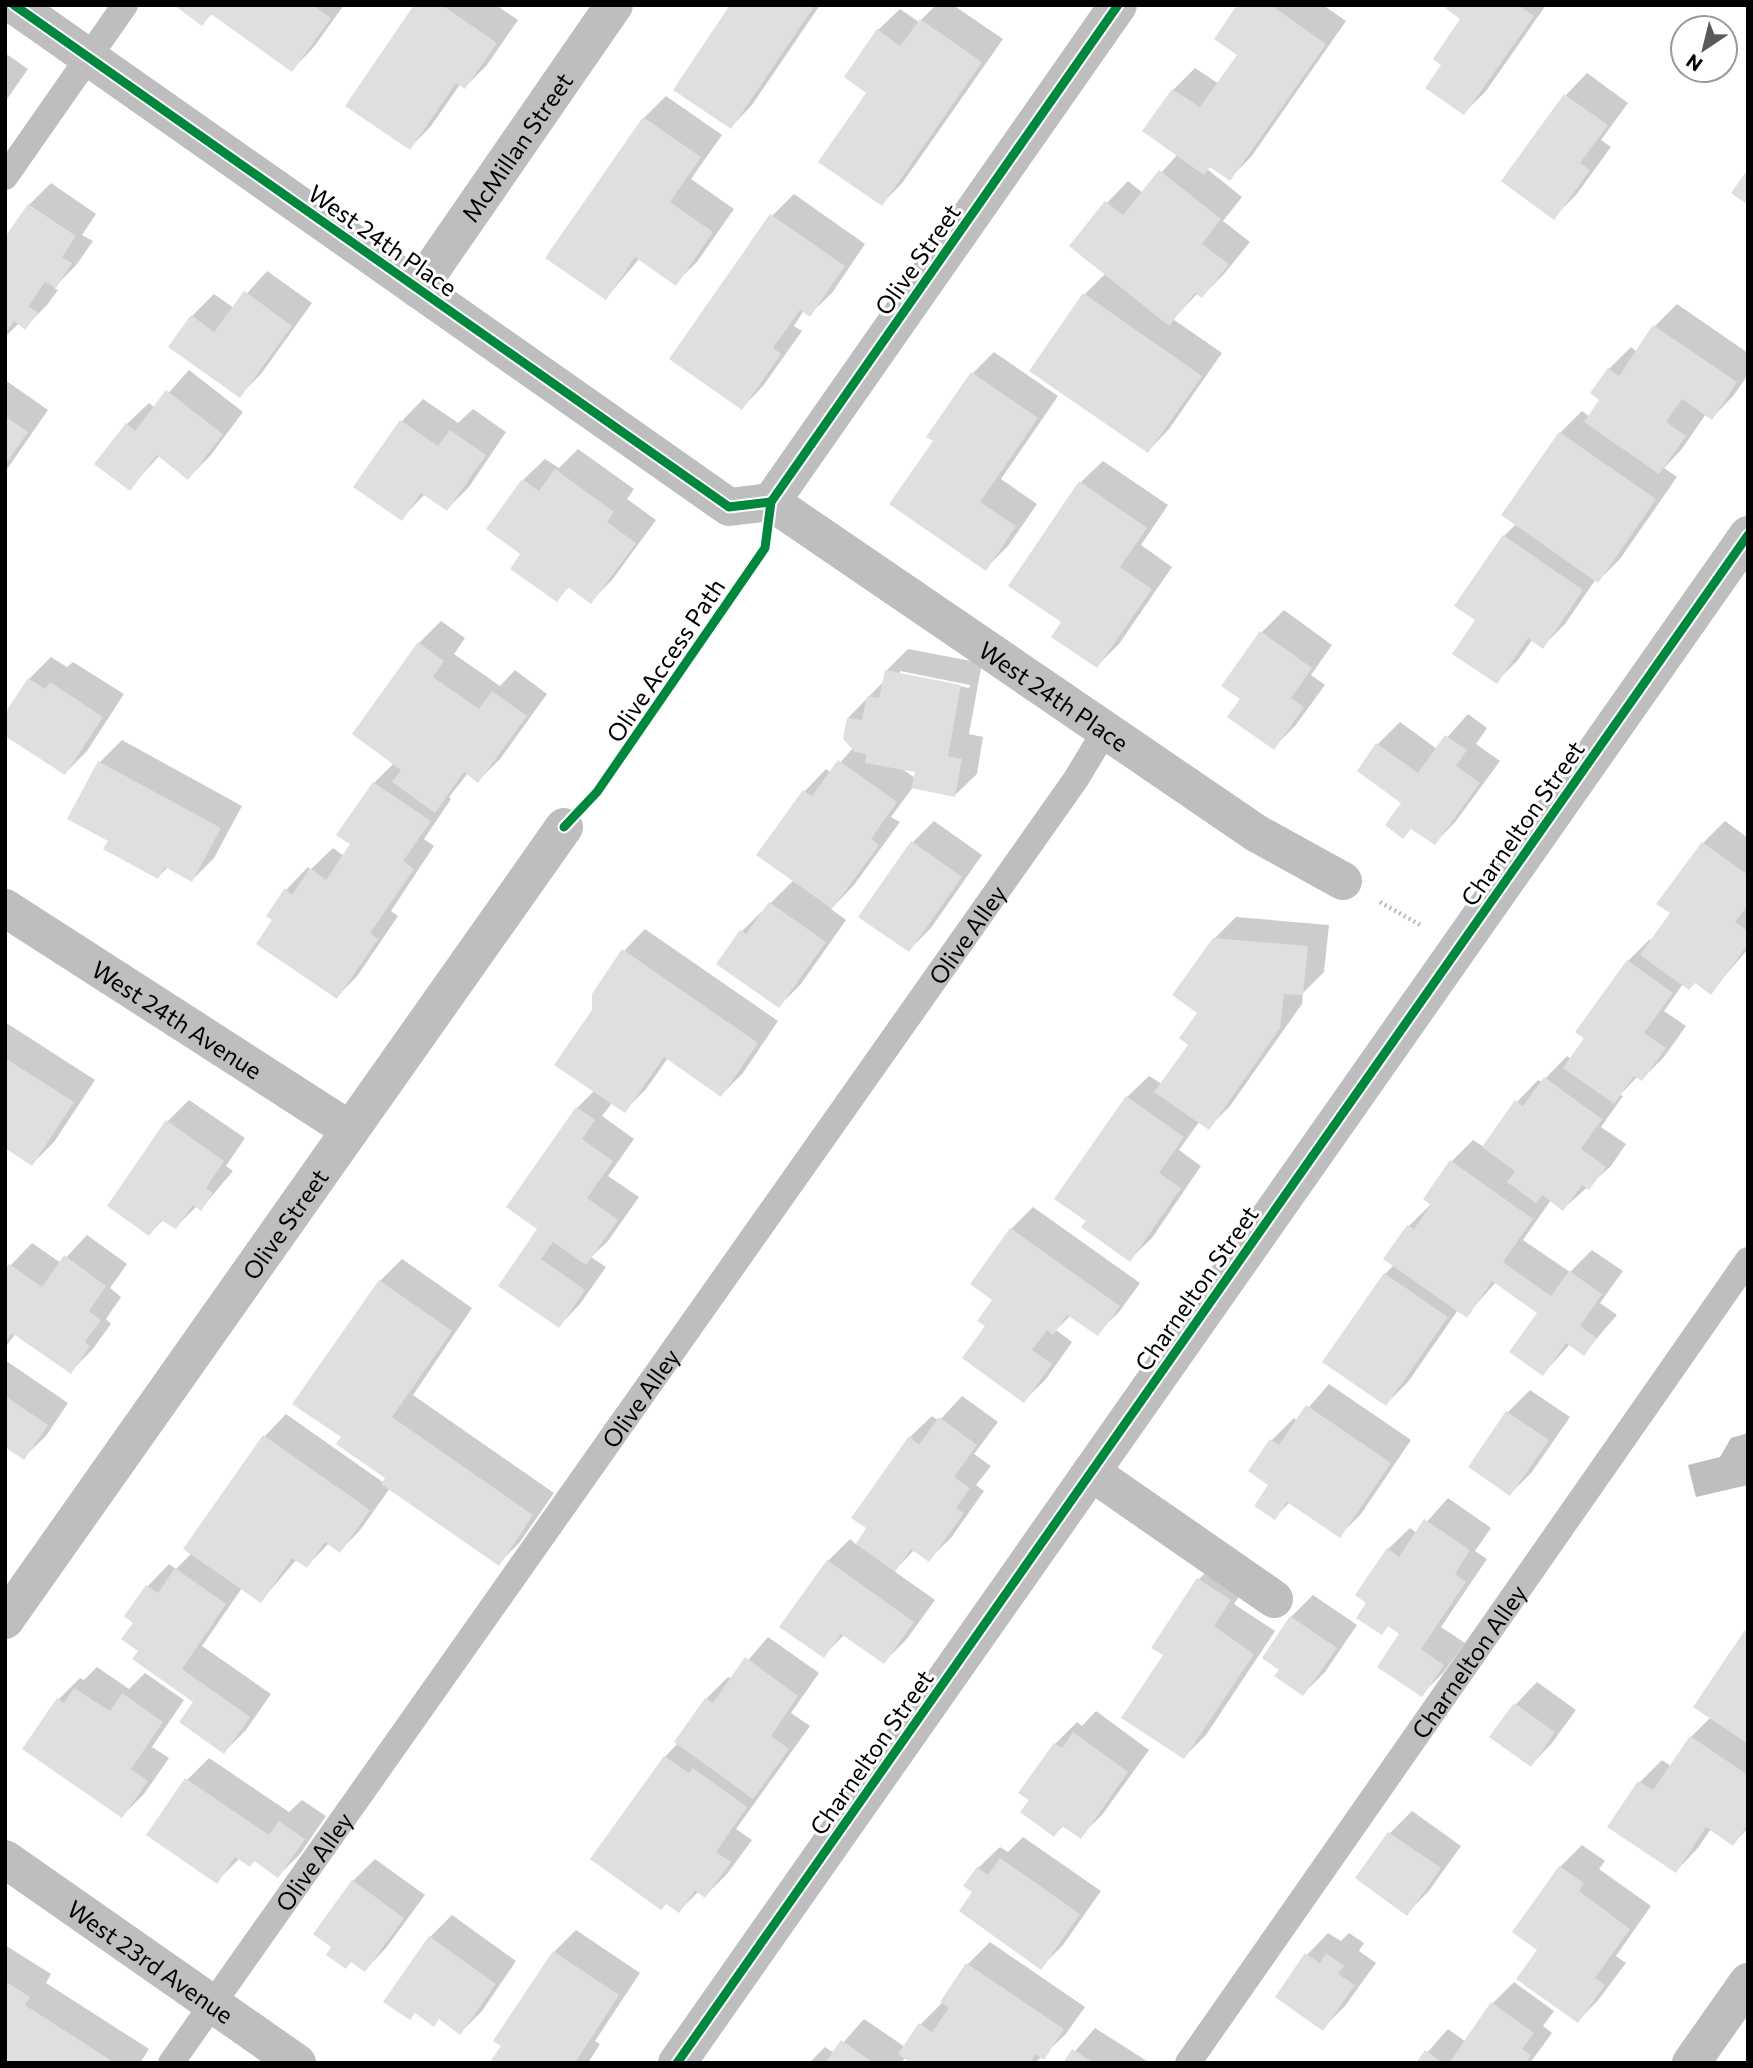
<svg xmlns="http://www.w3.org/2000/svg" width="1753" height="2068" viewBox="0 0 1753 2068" font-family="Commissioner,sans-serif">
<style>
.water{fill:#bebebe}
.shadow{fill:#0003;fill-rule:evenodd}
.building{fill:#dfdfdf}
.lines{fill:none;stroke-linecap:round;stroke-linejoin:round}
.path{stroke:#b9b9b9;stroke-width:4.5;stroke-dasharray:2 3.5;stroke-linecap:butt}
.service{stroke:#bebebe;stroke-width:26}
.minor{stroke:#bebebe;stroke-width:38}
.cycleway-casing{stroke:#fff;stroke-width:13}
.cycleway{stroke:#00873e;stroke-width:9}
.labels{text-anchor:middle;dominant-baseline:central;stroke-width:6;stroke-linejoin:round;paint-order:stroke}
.street-label{font-size:24px;fill:#000;stroke:#fff}
</style>
<rect width="100%" height="100%" fill="#fff"/>
<path class="water" d="M1748,1433V1485L1696,1497L1688,1465L1720,1457L1731,1438Z"/>
<g class="shadow">
<path d="M177,5H344L313,48L292,70L213,13L202,23Z"/>
<path d="M416,5H496L518,20L487,65L465,87L461,83L431,126L410,148Z"/>
<path d="M732,5H820L752,105L731,127Z"/>
<path d="M936,5H953L1003,39L903,182L882,204L868,92L878,30L900,9L919,22Z"/>
<path d="M1239,5H1323L1346,21L1251,157L1230,178L1211,165L1207,169L1242,197L1223,221L1250,242L1224,274L1202,296L1198,293L1173,319L1222,353L1169,429L1148,451L1031,370L1085,294L1106,273L1107,203L1128,181L1143,193L1178,154L1145,131L1173,90L1195,68L1219,84L1239,54Z"/>
<path d="M1449,5H1546L1486,91L1464,113L1443,65L1463,19Z"/>
<path d="M5,53L28,69L5,102Z"/>
<path d="M1587,73L1628,103L1601,140L1611,147L1576,195L1554,217L1503,181L1566,95Z"/>
<path d="M666,96L722,135L691,179L734,209L697,262L675,283L640,258L606,298L644,118Z"/>
<path d="M51,183L96,214L82,235L93,241L77,264L54,288L58,290L47,305L25,327L19,323L5,337V241L29,205Z"/>
<path d="M794,194L865,244L832,293L810,314L804,310L794,326L802,331L763,386L742,408L772,216Z"/>
<path d="M267,271L312,303L261,374L239,396L170,346L192,316L214,294L234,308Z"/>
<path d="M1677,304L1748,353V375L1733,396L1712,418L1706,414L1681,450L1664,468L1677,477L1620,559L1598,581L1596,579L1565,624L1543,646L1533,639L1518,660L1496,682L1478,619L1504,536L1516,524L1560,433L1582,411L1590,417L1602,399L1609,369L1631,347L1637,352L1655,326Z"/>
<path d="M994,352L1058,396L1001,479L1037,504L1008,546L986,568L935,440L972,374Z"/>
<path d="M189,370L243,412L210,456L188,478L160,455L130,488L127,424L149,403L155,408Z"/>
<path d="M5,380L48,410L5,472Z"/>
<path d="M423,399L458,423L473,409L506,432L469,487L447,509L425,494L402,518L356,486L402,421Z"/>
<path d="M578,449L634,489L627,499L656,520L612,580L591,601L570,586L556,600L522,554L523,480L545,459L559,468Z"/>
<path d="M1103,461L1168,505L1141,545L1172,567L1119,644L1097,666L1063,621L1081,482Z"/>
<path d="M1284,610L1332,645L1311,675L1325,685L1295,726L1273,748L1242,699L1223,686L1262,632Z"/>
<path d="M441,621L465,638L454,654L500,686L515,670L547,694L500,759L478,781L468,773L449,797L451,799L424,839L434,846L391,911L398,916L358,975L337,997L269,916L287,889L308,867L310,870L333,848L344,856L353,844L374,783L394,763L419,643Z"/>
<path d="M908,649L982,663L969,734L983,737L977,774L955,795L913,787L891,817L900,822L854,885L831,909L846,920L801,984L779,1006L742,931L794,880L805,791L826,769L831,773L853,748L848,718L884,681L886,671ZM900,671L970,685L969,688L900,675ZM901,768L917,771L915,778Z"/>
<path d="M51,657L67,667L73,662L124,694L87,751L65,773L29,679Z"/>
<path d="M1468,714L1487,728L1476,744L1500,761L1456,821L1435,843L1403,802L1359,770L1378,744L1400,722L1437,749Z"/>
<path d="M122,740L242,806L214,858L192,880L168,867L158,877L110,840L69,818L100,762Z"/>
<path d="M934,821L982,855L931,928L909,950L912,843Z"/>
<path d="M1725,821L1748,838V949L1711,992L1696,981L1683,984L1664,1011L1686,1026L1664,1057L1642,1079L1638,1076L1620,1095L1623,1096L1601,1127L1626,1144L1611,1166L1563,1209L1551,1200L1523,1240L1570,1272L1592,1250L1623,1271L1600,1303L1617,1315L1584,1353L1570,1344L1543,1374L1539,1312L1496,1282L1466,1316L1458,1310L1408,1382L1386,1404L1385,1274L1394,1265L1409,1226L1432,1203L1451,1162L1473,1140L1484,1147L1517,1102L1538,1080L1542,1082L1567,1056L1571,1059L1586,1038L1578,1032L1628,961L1650,939L1652,941L1672,913L1703,843Z"/>
<path d="M1236,917L1329,925L1324,972L1303,993L1302,1004L1230,1106L1208,1128L1199,1122L1179,1150L1201,1166L1152,1238L1130,1259L1088,1220L1127,1097L1149,1076L1162,1084L1190,1044L1214,939Z"/>
<path d="M645,929L778,1021L743,1073L721,1095L668,1058L646,1089L624,1111L612,1103L602,1116L634,1139L608,1176L639,1197L608,1241L591,1257L606,1267L580,1304L559,1326L501,1285L540,1228L577,1108L594,1091V1011L624,951Z"/>
<path d="M5,1022L95,1080L54,1142L32,1164L5,1146Z"/>
<path d="M189,1100L245,1138L226,1166L233,1171L201,1209L197,1206L176,1227L164,1219L149,1234L168,1121Z"/>
<path d="M1033,1207L1140,1283L1119,1312L1097,1333L1071,1315L1056,1330L1072,1342L1046,1379L1024,1401L987,1325L1011,1229Z"/>
<path d="M87,1235L127,1264L110,1288L121,1297L106,1319L111,1324L92,1350L70,1372L16,1333L5,1348V1272L11,1265L32,1243L61,1263Z"/>
<path d="M402,1259L472,1308L413,1395L554,1493L520,1542L498,1564L390,1488L361,1529L340,1551L329,1543L307,1566L297,1559L261,1601L242,1588L202,1646L271,1694L246,1730L224,1752L196,1701L140,1650L135,1622L126,1616L148,1586L169,1564L176,1569L192,1553L185,1548L265,1436L286,1414L384,1483L388,1477L343,1437L380,1281Z"/>
<path d="M5,1360L68,1403L46,1436L24,1457L5,1445Z"/>
<path d="M1329,1384L1411,1440L1361,1514L1339,1536L1290,1502L1275,1517L1271,1484L1250,1471L1272,1440L1294,1418L1297,1421Z"/>
<path d="M1530,1390L1570,1417L1532,1472L1510,1494L1508,1412Z"/>
<path d="M962,1396L998,1422L974,1454L991,1466L976,1485L984,1491L951,1538L929,1559L915,1549L894,1571L935,1600L906,1640L884,1662L845,1634L823,1656L828,1561L850,1539L857,1545L869,1528L910,1437L932,1416L939,1421Z"/>
<path d="M1448,1498L1491,1528L1475,1551L1487,1559L1441,1627L1465,1643L1443,1673L1421,1695L1402,1634L1389,1625L1382,1633L1368,1602L1388,1549L1410,1528L1417,1533Z"/>
<path d="M1221,1557L1251,1578L1234,1604L1275,1631L1206,1735L1184,1757L1165,1654L1154,1647L1199,1579Z"/>
<path d="M1313,1595L1357,1625L1325,1672L1303,1694L1291,1617Z"/>
<path d="M1748,1629V1828L1733,1844L1711,1829L1697,1849L1676,1871L1610,1827L1640,1782L1662,1760L1671,1766L1691,1737L1711,1717Z"/>
<path d="M768,1637L819,1673L791,1713L810,1726L736,1829L752,1840L727,1874L705,1896L699,1891L679,1911L665,1757L678,1743L676,1742L706,1699L728,1677L732,1679Z"/>
<path d="M97,1667L129,1689L145,1673L184,1700L152,1747L169,1758L144,1794L122,1816L58,1700L80,1678L84,1680Z"/>
<path d="M1537,1682L1576,1710L1552,1743L1531,1765L1492,1736L1516,1704Z"/>
<path d="M1096,1711L1149,1750L1102,1815L1080,1836L1064,1825L1054,1835L1031,1800L1055,1744L1077,1722L1082,1726Z"/>
<path d="M209,1758L289,1812L302,1800L326,1816L300,1854L278,1876L255,1860L250,1865L240,1858L217,1881L187,1780Z"/>
<path d="M1412,1811L1461,1846L1428,1892L1407,1913L1357,1878L1390,1833Z"/>
<path d="M1023,1837L1101,1891L1063,1945L1041,1967L974,1892L978,1868L1000,1847L1008,1852Z"/>
<path d="M1582,1845L1605,1861L1599,1869L1651,1906L1616,1956L1626,1963L1599,1999L1578,2021L1540,1949L1514,1931L1560,1867Z"/>
<path d="M375,1859L425,1895L386,1948L365,1970L333,1947L353,1881Z"/>
<path d="M452,1915L516,1961L482,2011L460,2033L430,1937Z"/>
<path d="M576,1930L640,1973L595,2041L600,2044L588,2063H491L503,2045L496,2040L554,1952Z"/>
<path d="M1328,1933L1341,1941L1349,1933L1364,1943L1359,1951L1376,1963L1345,2006L1323,2028L1307,1955Z"/>
<path d="M990,1942L1085,2007L1065,2035L1035,2063H914L906,2057L901,2063H809L825,2047L834,2053L864,2019L905,2047L921,2024L943,2002L968,1964Z"/>
<path d="M5,1945L51,1974L46,1983L149,2049L140,2063H5Z"/>
<path d="M1514,1982L1554,2011L1543,2026L1552,2033L1530,2063H1418L1448,2029L1466,2042L1492,2004Z"/>
<path d="M1095,2028L1150,2063H1065Z"/>
</g>
<g class="building">
<path d="M174,5H312L331,18L292,72L211,14L202,26Z"/>
<path d="M414,5H442L497,43L465,89L456,83L410,150L345,106Z"/>
<path d="M730,5H815L731,129L673,90Z"/>
<path d="M1237,5H1271L1326,44L1230,181L1210,167L1204,175L1142,131L1172,89L1200,107L1237,55L1214,39Z"/>
<path d="M1447,5H1518L1534,16L1464,115L1425,88L1441,65L1433,59L1460,19L1445,8Z"/>
<path d="M920,19L982,62L882,206L818,162L866,93L844,77L877,29L900,46Z"/>
<path d="M1564,94L1608,125L1580,163L1590,170L1554,220L1501,181Z"/>
<path d="M643,117L701,157L670,202L713,232L676,286L635,257L606,300L545,258Z"/>
<path d="M1748,169V205L1731,193Z"/>
<path d="M1159,170L1221,219L1202,244L1229,264L1202,298L1195,293L1169,326L1069,246L1105,201L1123,215Z"/>
<path d="M28,204L76,236L62,257L72,263L56,288L45,282L28,307L38,312L25,330L14,321L5,334V237Z"/>
<path d="M770,214L845,266L810,317L800,310L773,348L781,354L742,410L669,359Z"/>
<path d="M244,291L292,326L240,398L168,347L191,315L214,332Z"/>
<path d="M1083,293L1202,376L1148,453L1029,371Z"/>
<path d="M1653,325L1737,382L1712,420L1682,399L1666,422L1686,436L1659,474L1584,422L1599,400L1590,393L1608,368L1619,376Z"/>
<path d="M971,372L1038,418L980,502L1016,526L986,571L889,504L933,441L926,437Z"/>
<path d="M166,390L223,434L188,480L157,455L130,491L94,464L126,423L135,431Z"/>
<path d="M5,416L28,432L5,465Z"/>
<path d="M400,420L438,446L450,430L486,455L447,511L421,493L402,521L353,487Z"/>
<path d="M1559,432L1656,499L1598,583L1501,515Z"/>
<path d="M555,469L614,512L607,522L636,543L591,604L568,587L557,602L510,569L520,554L486,529L522,479L539,491Z"/>
<path d="M1079,481L1147,528L1120,567L1152,589L1097,668L1051,637L1061,622L1008,586Z"/>
<path d="M1503,535L1583,590L1543,649L1528,638L1497,684L1452,654L1475,620L1454,606Z"/>
<path d="M1260,631L1312,668L1291,698L1304,707L1274,750L1227,717L1240,699L1221,686Z"/>
<path d="M418,642L444,661L433,677L479,709L492,691L527,716L478,783L464,772L435,813L392,782L401,770L352,734Z"/>
<path d="M885,670L961,685L948,756L962,759L955,797L911,788L915,772L865,763L866,754L855,752L843,739L847,718L862,720L867,696L879,698Z"/>
<path d="M28,678L45,689L50,682L103,717L65,775L5,736V713Z"/>
<path d="M1445,735L1467,750L1456,766L1480,783L1435,845L1411,829L1403,839L1385,825L1401,803L1357,771L1376,743L1418,773Z"/>
<path d="M838,760L897,802L871,839L879,845L832,909L756,855L803,790L812,796Z"/>
<path d="M98,761L221,828L192,882L165,867L158,879L103,849L108,841L67,819Z"/>
<path d="M373,782L431,821L403,861L414,869L370,933L378,939L337,999L256,944L272,920L266,916L285,888L292,895L310,868L326,880L350,844L336,835Z"/>
<path d="M911,841L962,877L909,952L858,917Z"/>
<path d="M1702,842L1748,875V905L1735,922L1748,931V944L1711,995L1695,983L1689,990L1640,955L1670,913L1656,904Z"/>
<path d="M769,902L826,942L779,1008L716,964L740,930L746,934Z"/>
<path d="M1213,938L1308,946L1303,995L1284,994L1280,1028L1209,1130L1154,1092L1188,1045L1179,1038L1197,1013L1172,995Z"/>
<path d="M622,949L758,1043L721,1097L664,1057L625,1113L554,1065L592,1010V994Z"/>
<path d="M1627,960L1673,993L1644,1033L1666,1048L1642,1081L1634,1076L1614,1104L1563,1068L1584,1038L1575,1032Z"/>
<path d="M5,1058L74,1102L32,1166L5,1148Z"/>
<path d="M1544,1077L1602,1119L1581,1149L1606,1167L1589,1190L1582,1185L1563,1211L1542,1195L1536,1203L1507,1182L1515,1171L1482,1147L1515,1100L1523,1106Z"/>
<path d="M1126,1096L1184,1137L1159,1173L1181,1188L1130,1262L1081,1227L1086,1221L1054,1199Z"/>
<path d="M576,1107L595,1120L582,1139L613,1161L587,1198L618,1220L586,1265L553,1242L541,1259L585,1290L559,1328L498,1286L537,1229L506,1207Z"/>
<path d="M166,1120L224,1161L206,1188L213,1193L201,1211L193,1205L176,1229L161,1220L149,1236L107,1206Z"/>
<path d="M1450,1160L1533,1219L1503,1262L1551,1296L1569,1271L1602,1294L1580,1326L1597,1338L1584,1356L1566,1343L1543,1376L1509,1352L1537,1313L1492,1281L1467,1318L1383,1259L1407,1225L1414,1229L1431,1205L1423,1199Z"/>
<path d="M1010,1228L1120,1306L1098,1336L1067,1315L1053,1335L1047,1330L1032,1350L1052,1364L1024,1403L962,1358L985,1326L977,1321L992,1300L970,1284Z"/>
<path d="M64,1255L106,1286L89,1311L101,1320L85,1342L90,1346L71,1374L12,1333L5,1342V1269L9,1264L42,1287Z"/>
<path d="M1384,1273L1448,1317L1386,1406L1322,1362Z"/>
<path d="M379,1280L452,1331L392,1417L533,1515L499,1566L381,1484L385,1478L336,1444L341,1437L292,1404Z"/>
<path d="M5,1396L48,1425L24,1460L5,1447Z"/>
<path d="M1306,1405L1391,1463L1340,1538L1287,1502L1275,1520L1254,1506L1268,1485L1248,1471L1270,1439L1279,1445Z"/>
<path d="M1506,1411L1549,1440L1510,1496L1468,1467Z"/>
<path d="M939,1417L977,1445L954,1477L970,1488L956,1508L964,1513L929,1562L911,1549L895,1572L856,1544L866,1528L851,1518L909,1436L919,1445Z"/>
<path d="M263,1435L370,1510L340,1553L325,1542L307,1568L292,1558L261,1603L183,1549Z"/>
<path d="M1424,1519L1470,1550L1455,1574L1466,1582L1421,1649L1444,1665L1422,1697L1377,1667L1399,1634L1388,1626L1382,1635L1356,1618L1366,1603L1355,1595L1387,1548L1399,1557Z"/>
<path d="M827,1560L914,1622L884,1664L841,1634L824,1658L779,1627Z"/>
<path d="M175,1568L226,1604L182,1669L250,1717L224,1754L179,1722L193,1702L132,1659L138,1651L121,1639L133,1623L124,1616L146,1585L158,1593Z"/>
<path d="M1197,1578L1231,1600L1214,1626L1254,1654L1184,1759L1121,1718L1163,1655L1151,1648Z"/>
<path d="M1290,1616L1337,1648L1303,1696L1274,1676L1279,1670L1262,1658Z"/>
<path d="M1745,1630L1748,1631V1744L1693,1707Z"/>
<path d="M745,1657L798,1696L771,1736L789,1749L753,1799L674,1742L705,1698L713,1703Z"/>
<path d="M74,1688L110,1711L122,1693L163,1722L131,1769L148,1781L122,1818L22,1749L57,1698L64,1703Z"/>
<path d="M1514,1703L1555,1732L1531,1767L1489,1737Z"/>
<path d="M1073,1732L1128,1772L1081,1839L1062,1826L1054,1837L1020,1812L1029,1800L1018,1793L1054,1743L1062,1748Z"/>
<path d="M1690,1736L1748,1775V1824L1733,1846L1706,1827L1676,1873L1607,1827L1638,1781L1653,1790Z"/>
<path d="M664,1756L689,1773L693,1768L747,1807L716,1852L731,1862L705,1898L695,1891L679,1913L666,1904L661,1910L590,1859Z"/>
<path d="M185,1778L269,1835L279,1821L305,1839L278,1878L254,1861L250,1867L235,1857L217,1884L146,1835Z"/>
<path d="M1388,1832L1441,1868L1407,1916L1355,1878Z"/>
<path d="M1000,1858L1080,1914L1041,1970L959,1911L972,1892L963,1886L977,1867L988,1875Z"/>
<path d="M1559,1866L1584,1883L1579,1891L1630,1929L1595,1978L1605,1985L1578,2023L1516,1979L1537,1950L1512,1932Z"/>
<path d="M352,1880L404,1918L365,1972L351,1962L346,1969L326,1955L331,1947L313,1934Z"/>
<path d="M429,1936L496,1984L460,2035L439,2019L434,2027L415,2013L410,2020L383,2002Z"/>
<path d="M553,1951L619,1995L575,2063H489L501,2046L493,2041Z"/>
<path d="M1305,1953L1320,1963L1326,1953L1344,1966L1338,1974L1355,1985L1323,2031L1275,1997Z"/>
<path d="M966,1963L1064,2029L1044,2060L1036,2054L1030,2063H911L898,2054L919,2023L932,2032L949,2008L940,2002Z"/>
<path d="M5,1981L30,1997L25,2005L115,2063L5,2062Z"/>
<path d="M1491,2002L1534,2033L1522,2049L1531,2055L1526,2063H1449Z"/>
<path d="M841,2040L874,2063H825Z"/>
<path d="M1072,2049L1094,2063H1063Z"/>
<path d="M1425,2050L1443,2063H1416Z"/>
</g>
<g class="lines">
<path class="path" d="M1380,902L1422,926"/>
<g class="service">
<path d="M5,177L125,5"/>
<path id="s1" d="M171,2063L1076,779L1105,731"/>
<path id="s2" d="M1188,2063L1748,1260"/>
</g>
<g class="minor">
<path d="M14,5L729,507L771,502L1118,5"/>
<path id="s3" d="M418,289L614,5"/>
<path id="s4" d="M771,502L1256,833L1343,881"/>
<path id="s5" d="M5,908L350,1130"/>
<path d="M1091,1472L1274,1599"/>
<path id="s6" d="M5,1620L564,827"/>
<path id="s7" d="M5,1859L297,2063"/>
<path d="M677,2063L1748,535"/>
<path d="M1691,2063L1748,1982"/>
</g>
<defs>
<g id="cycleway">
<path d="M14,5L729,507L771,502"/>
<path d="M564,827L597,792L765,548L771,502L1118,5"/>
<path d="M677,2063L1748,535"/>
</g>
</defs>
<use href="#cycleway" class="cycleway-casing"/>
<use href="#cycleway" class="cycleway"/>
</g>
<g class="labels">
<g class="street-label">
<text stroke="none"><textPath href="#s3" startOffset="173">McMillan Street</textPath></text>
<text transform="translate(383 240) rotate(35)">West 24th Place</text>
<text transform="translate(917 259) rotate(-55)">Olive Street</text>
<text transform="translate(665 660) rotate(-56)">Olive Access Path</text>
<text stroke="none"><textPath href="#s4" startOffset="343">West 24th Place</textPath></text>
<text transform="translate(1522 823) rotate(-55)">Charnelton Street</text>
<text stroke="none"><textPath href="#s1" startOffset="1381">Olive Alley</textPath></text>
<text stroke="none"><textPath href="#s5" startOffset="205">West 24th Avenue</textPath></text>
<text stroke="none"><textPath href="#s6" startOffset="485">Olive Street</textPath></text>
<text transform="translate(1196 1288) rotate(-55)">Charnelton Street</text>
<text stroke="none"><textPath href="#s1" startOffset="814">Olive Alley</textPath></text>
<text stroke="none"><textPath href="#s2" startOffset="490">Charnelton Alley</textPath></text>
<text transform="translate(871 1752) rotate(-55)">Charnelton Street</text>
<text stroke="none"><textPath href="#s1" startOffset="247">Olive Alley</textPath></text>
<text stroke="none"><textPath href="#s7" startOffset="178">West 23rd Avenue</textPath></text>
</g>
</g>
<rect width="1753" height="2068" fill="none" stroke="#000000" stroke-width="14"/>
<g transform="translate(1704 49) rotate(215)"><circle r="33" fill="#ffffff" stroke="#999999" stroke-width="2"/>
<path d="M0-5L12 26L0 18L-12 26Z" fill="#595959"/>
<text y="-10" font-size="19" font-weight="bold" text-anchor="middle" fill="#000000">N</text>
</g>
</svg>
